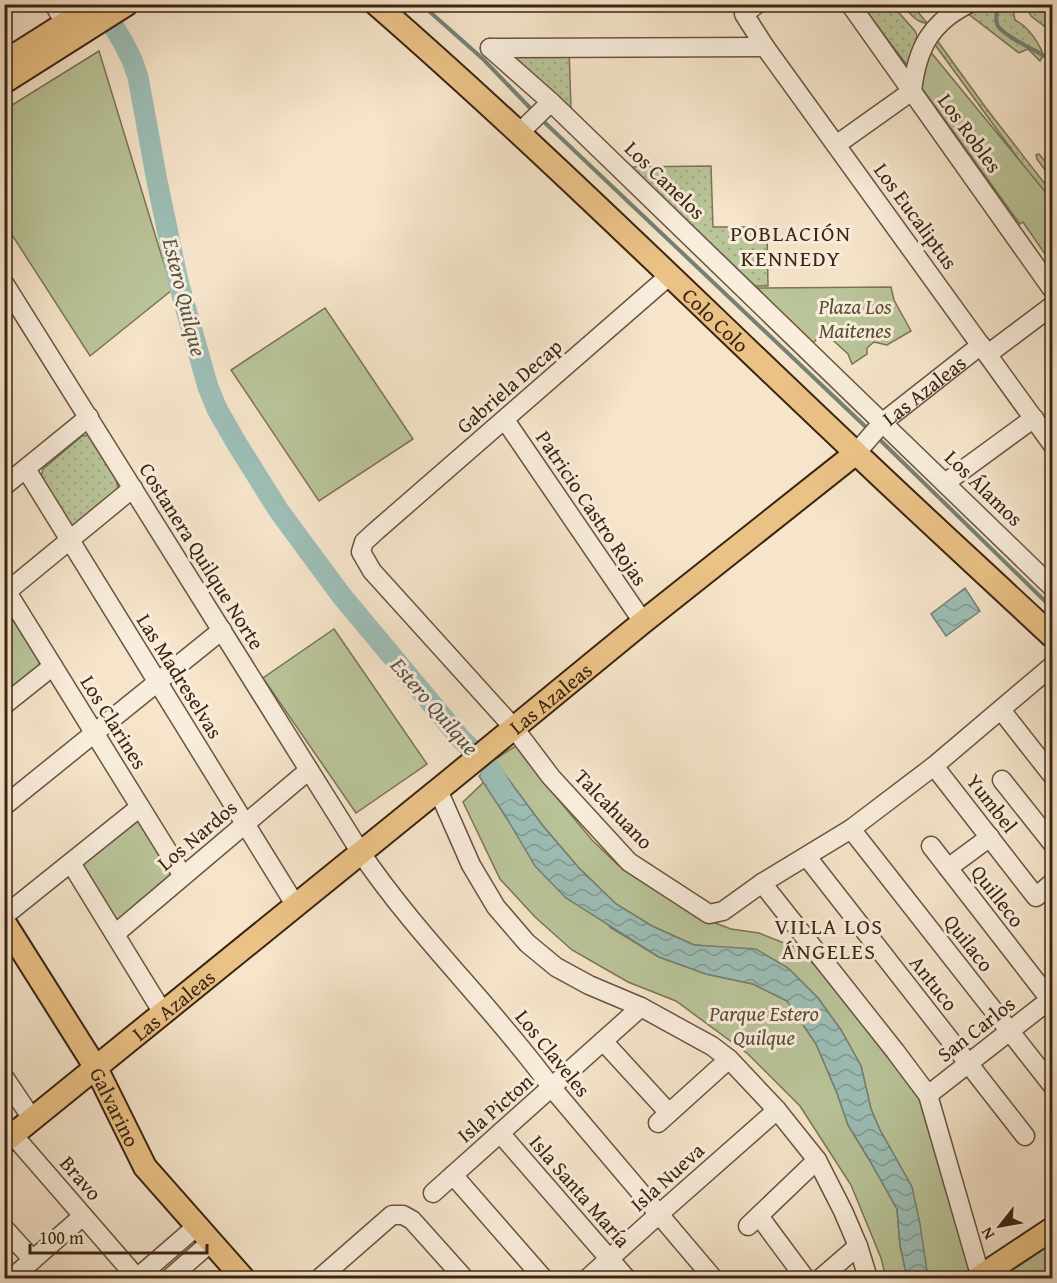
<svg xmlns="http://www.w3.org/2000/svg" width="1057" height="1283" viewBox="0 0 1057 1283" font-family="'Gentium Book Plus',serif">
<style>
.grass{fill:url(#grass-dots);stroke:#7a7456;stroke-width:1.5}
.green{fill:#bac59a;stroke:#7a7456;stroke-width:1.5}
.water{fill:url(#water-waves);stroke:#758175;stroke-width:1.5}
.lines{fill:none;stroke-linecap:round;stroke-linejoin:round}
.stream{stroke:#758175;stroke-width:4}
.river{stroke:#9dbfb7;stroke-width:21}
.minor-casing{stroke:#695440;stroke-width:21}
.major-casing{stroke:#3a2412;stroke-width:26}
.minor{stroke:#f9eedd;stroke-width:18}
.major{stroke:#ebc286;stroke-width:22}
.labels{text-anchor:middle;dominant-baseline:central;stroke-width:6;stroke-linejoin:round;paint-order:stroke}
.street-label{font-size:21px;fill:#3a2412;stroke:#f9eedd}
.park-label{font-size:21px;font-style:italic;fill:#5a4c34;stroke:#f9eedd}
.neighbourhood-label{font-size:22px;letter-spacing:1.5px;fill:#3a2412;stroke:#f9eedd}
.water-label{font-size:22px;font-style:italic;fill:#585244;stroke:#f9eedd}
</style>
<defs>
<pattern id="grass-dots" width="8" height="8" patternUnits="userSpaceOnUse" patternTransform="scale(1.5)"><rect width="8" height="8" fill="#bac59a"/><path d="M2 2h.1M6 6h.1" fill="none" stroke="#a1a984" stroke-width="1.8" stroke-linecap="round"/></pattern>
<pattern id="water-waves" width="16" height="10" patternUnits="userSpaceOnUse" patternTransform="scale(1.5)"><rect width="16" height="10" fill="#9dbfb7"/><path d="M0 5q4-4 8 0t8 0" fill="none" stroke="#819b93"/></pattern>
</defs>
<rect width="100%" height="100%" fill="#f6e5cb"/>
<filter id="stains"><feTurbulence type="fractalNoise" baseFrequency=".00333" numOctaves="4"/><feColorMatrix values="0 0 0 0 .2 0 0 0 0 .09 0 0 0 0 .02 0 0 0 .5 -.17"/></filter>
<radialGradient id="worn" r=".72"><stop offset=".6" stop-color="#630" stop-opacity="0"/><stop offset="1" stop-color="#630" stop-opacity=".3"/></radialGradient>
<g class="grass">
<path d="M861,5H892L915,31C921,42 913,53 909,64L907,65Z"/>
<path d="M902,5H912L927,23L951,5L929,23C917,24 910,13 902,5Z"/>
<path d="M995,5H1012L1015,20C1027,26 1036,39 1042,51L1041,54L1043,56L1040,61L1028,49L1019,53L967,13L971,9Z"/>
<path d="M1025,5H1037L1052,9V32L1031,16Z"/>
<path d="M936,39L986,108L1052,193V205L933,42Z"/>
<path d="M501,48H569L571,109Z"/>
<path d="M1039,154L1052,170V180L1037,159L1036,155Z"/>
<path d="M711,166L713,227H767L768,286H752L627,167Z"/>
<path d="M90,435L115,475L118,488L75,528L68,524L41,477L43,469L82,436Z"/>
</g>
<g class="green">
<path d="M929,50L1052,200L1051,202L1052,205V264L1023,222L1020,224L918,83Z"/>
<path d="M99,51L172,290L90,356L5,224L4,110Z"/>
<path d="M891,287L894,300L911,331L887,345L874,342L867,348V354L852,364L848,354L824,332L813,343L756,288Z"/>
<path d="M325,308L413,439L319,501L231,370Z"/>
<path d="M5,610L11,612L39,656V666L5,694Z"/>
<path d="M334,629L427,764L356,813L263,678Z"/>
<path d="M517,745L535,764L552,792L592,840L619,866L705,919L731,929L759,933L799,949L847,999L921,1096L971,1270L957,1278H928L912,1187L880,1130L871,1109L861,1066L841,1030L818,998L788,968L756,950L694,945L652,926L616,904L579,868L543,826L494,760Z"/>
<path d="M484,782L506,817L611,928L659,957L706,974L753,984L787,1001L816,1044L837,1093L848,1125L870,1161L897,1209L900,1245L907,1278H886L881,1258L851,1185L800,1106L748,1054L676,1001L628,982L572,950L535,917L500,879L463,802Z"/>
<path d="M135,819L144,822L172,866V876L119,919L111,918L82,869L86,860Z"/>
<path d="M1052,1233V1278H992Z"/>
</g>
<g class="water">
<path d="M965,588L980,611L946,636L931,614Z"/>
<path d="M494,760L543,826L579,868L616,904L652,926L694,945L756,949L788,968L818,998L841,1030L861,1066L871,1109L880,1130L912,1187L920,1224L928,1278H907L900,1245L897,1209L870,1161L848,1125L837,1093L816,1044L787,1001L753,984L706,974L659,957L566,898L535,866L506,817L479,776Z"/>
</g>
<g class="lines">
<g class="stream">
<path d="M421,4L483,59L533,111"/>
<path d="M998,4C997,10 995,18 997,24C1000,35 1041,53 1052,60"/>
<path d="M541,119L868,429"/>
<path d="M876,436L1052,608"/>
</g>
<path class="river" d="M100,4L123,42L132,60L138,77L157,181L178,281L208,387L217,409L237,444L279,511L341,595L461,739L489,767L503,791"/>
<defs>
<g id="minor">
<path d="M54,4L65,24"/>
<path d="M757,4L744,14L765,47L1052,444"/>
<path d="M850,4L1052,289"/>
<path d="M490,48L551,102L1052,587"/>
<path d="M490,48L765,47"/>
<path d="M518,134L551,102"/>
<path d="M836,145L912,91C917,49 930,23 968,4"/>
<path d="M670,275L376,531L364,542L361,552L372,571L514,728L551,777L629,862L709,914L723,911L762,883L851,829L934,766L1052,666"/>
<path d="M4,283L361,853C418,937 492,1006 552,1088L713,1278"/>
<path d="M988,354L1052,306"/>
<path d="M505,420L643,622"/>
<path id="s1" d="M856,453L883,422L981,345"/>
<path d="M26,469L296,906"/>
<path d="M945,483L1034,418"/>
<path d="M4,486L89,417"/>
<path d="M7,592L183,876"/>
<path d="M4,594L133,488"/>
<path d="M4,705L53,666"/>
<path d="M1001,710L1052,775"/>
<path d="M934,766L1036,897L1052,883"/>
<path d="M1002,780L1052,843"/>
<path d="M438,790L471,865L496,907L527,943L556,967L589,985L641,1007L712,1046L729,1059L777,1110L817,1160L843,1211L858,1246L868,1278"/>
<path d="M4,806L222,630"/>
<path d="M851,829L1052,1085"/>
<path d="M931,846L1052,1002"/>
<path d="M807,857L1025,1136"/>
<path d="M71,863L163,1013"/>
<path d="M948,868L990,837"/>
<path d="M762,883L895,1051L928,1095L981,1278"/>
<path d="M4,916L140,807"/>
<path d="M115,934L309,770"/>
<path d="M603,1041L669,1113"/>
<path d="M4,1077L33,1120"/>
<path d="M928,1095L1052,998"/>
<path d="M658,1123L729,1059"/>
<path d="M500,1133L626,1278"/>
<path d="M13,1135L137,1278"/>
<path d="M453,1175L543,1278"/>
<path d="M433,1193L641,1007"/>
<path d="M759,1216L805,1278"/>
<path d="M748,1226L817,1160"/>
<path d="M4,1228L33,1260"/>
<path d="M12,1278L83,1216"/>
<path d="M137,1278L197,1226"/>
<path d="M170,1278L211,1242"/>
<path d="M320,1278L392,1215H403L412,1220L464,1278"/>
<path d="M588,1278L658,1215L777,1110"/>
<path d="M821,1278L858,1246"/>
</g>
<g id="major">
<path id="s2" d="M376,4C541,148 696,302 855,452C920,514 987,575 1052,636"/>
<path d="M4,62L96,4"/>
<path d="M4,82L127,4"/>
<path id="s3" d="M4,922L96,1068L145,1167L243,1278"/>
<path id="s4" d="M4,1142L454,777L643,622L856,453"/>
<path d="M978,1278L1052,1229"/>
</g>
</defs>
<use href="#minor" class="minor-casing"/>
<use href="#major" class="major-casing"/>
<use href="#minor" class="minor"/>
<use href="#major" class="major"/>
</g>
<g class="labels">
<g class="street-label">
<text transform="translate(970 133) rotate(54)">Los Robles</text>
<text transform="translate(665 180) rotate(44)">Los Canelos</text>
<text transform="translate(916 216) rotate(54)">Los Eucaliptus</text>
<text stroke="none"><textPath href="#s2" startOffset="464">Colo Colo</textPath></text>
<text transform="translate(509 386) rotate(-41)">Gabriela Decap</text>
<text stroke="none"><textPath href="#s1" startOffset="93">Las Azaleas</textPath></text>
<text transform="translate(984 488) rotate(44)">Los Álamos</text>
<text transform="translate(592 508) rotate(56)">Patricio Castro Rojas</text>
<text transform="translate(202 556) rotate(58)">Costanera Quilque Norte</text>
<text transform="translate(180 676) rotate(58)">Las Madreselvas</text>
<text stroke="none"><textPath href="#s4" startOffset="704">Las Azaleas</textPath></text>
<text transform="translate(114 722) rotate(58)">Los Clarines</text>
<text transform="translate(992 803) rotate(52)">Yumbel</text>
<text transform="translate(614 809) rotate(46)">Talcahuano</text>
<text transform="translate(197 835) rotate(-40)">Los Nardos</text>
<text transform="translate(998 896) rotate(52)">Quilleco</text>
<text transform="translate(969 943) rotate(52)">Quilaco</text>
<text transform="translate(934 983) rotate(52)">Antuco</text>
<text stroke="none"><textPath href="#s4" startOffset="218">Las Azaleas</textPath></text>
<text transform="translate(976 1029) rotate(-38)">San Carlos</text>
<text transform="translate(553 1053) rotate(51)">Los Claveles</text>
<text stroke="none"><textPath href="#s3" startOffset="216">Galvarino</textPath></text>
<text transform="translate(495 1108) rotate(-41)">Isla Picton</text>
<text transform="translate(667 1177) rotate(-42)">Isla Nueva</text>
<text transform="translate(81 1178) rotate(49)">Bravo</text>
<text transform="translate(580 1191) rotate(49)">Isla Santa María</text>
</g>
<g class="park-label">
<text x="855" y="306">Plaza Los<tspan x="855" dy="24">Maitenes</tspan></text>
<text x="764" y="1013">Parque Estero<tspan x="764" dy="24">Quilque</tspan></text>
</g>
<g class="neighbourhood-label">
<text x="791" y="233">POBLACIÓN<tspan x="791" dy="25">KENNEDY</tspan></text>
<text x="829" y="926">VILLA LOS<tspan x="829" dy="25">ÁNGELES</tspan></text>
</g>
<g class="water-label">
<text transform="translate(185 297) rotate(76)">Estero Quilque</text>
<text transform="translate(435 706) rotate(49)">Estero Quilque</text>
</g>
</g>
<rect width="1057" height="1283" fill="none" stroke="#f6e5cb" stroke-width="24"/>
<rect x="6" y="6" width="1045" height="1271" fill="none" stroke="#3a2412" stroke-width="3"/>
<rect x="12" y="12" width="1033" height="1259" fill="none" stroke="#3a2412" stroke-width="1.5"/>
<g transform="translate(1000 1226) rotate(239)" stroke="#f9eedd" stroke-width="4.5" paint-order="stroke">
<path d="M0-4.5L10 22L0 15L-10 22Z" fill="#3a2412"/>
<text y="-9" font-size="16" font-weight="bold" text-anchor="middle" fill="#3a2412">N</text>
</g>
<path d="M30 1244v9h177v-9" fill="none" stroke="#3a2412" stroke-width="3"/>
<text x="39" y="1244" font-size="18" fill="#3a2412" stroke="#f9eedd" stroke-width="4.5" paint-order="stroke">100 m</text>
<rect width="100%" height="100%" filter="url(#stains)"/>
<rect width="100%" height="100%" fill="url(#worn)"/>
</svg>
